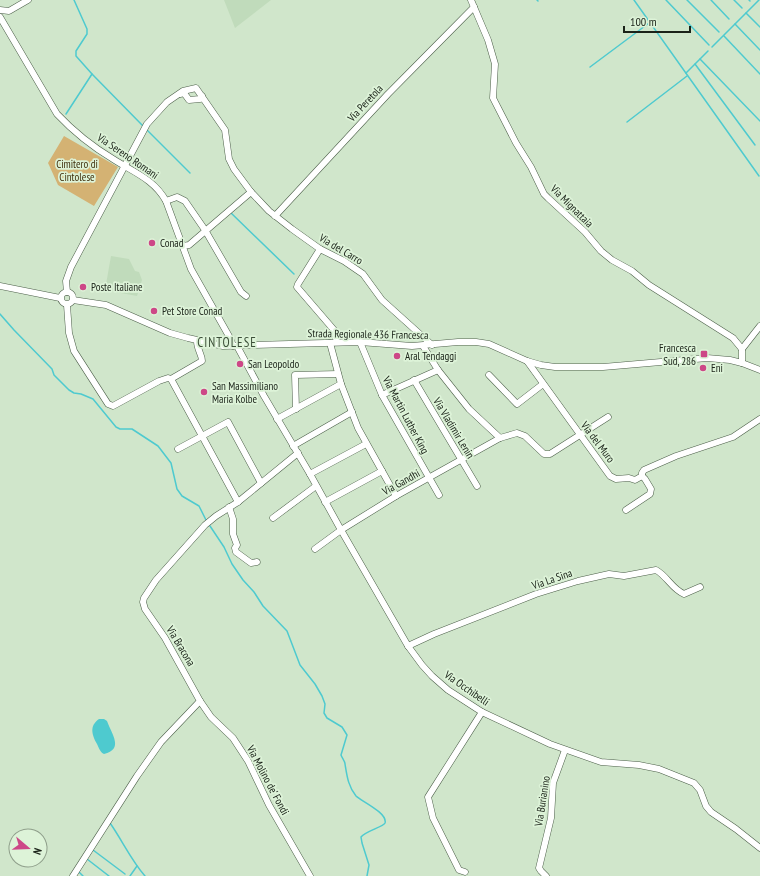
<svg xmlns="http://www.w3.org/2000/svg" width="760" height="876" viewBox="0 0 760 876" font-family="'PT Sans Narrow',sans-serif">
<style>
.built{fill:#c0dbbb}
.green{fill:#d4b273}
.water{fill:#4ecacf}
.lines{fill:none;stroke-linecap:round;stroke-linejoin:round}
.stream{stroke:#4ecacf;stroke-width:1.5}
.minor-casing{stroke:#4c5f49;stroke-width:7}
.minor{stroke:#fff;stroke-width:6}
.poi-dot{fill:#cd4787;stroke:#ddf3d8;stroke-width:1.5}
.labels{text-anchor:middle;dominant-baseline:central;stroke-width:3.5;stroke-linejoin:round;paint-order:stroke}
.street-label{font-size:11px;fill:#1a2218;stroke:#ddf3d8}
.park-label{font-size:11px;fill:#402f0c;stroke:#ddf3d8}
.poi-label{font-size:11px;fill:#1a2218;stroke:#ddf3d8;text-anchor:start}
.quarter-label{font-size:13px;letter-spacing:1px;fill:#3c4f39;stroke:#ddf3d8}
</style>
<rect width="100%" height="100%" fill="#d0e6cb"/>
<g class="built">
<path d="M224,0H271L235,28Z"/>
<path d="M111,256L129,259L135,271L139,272L142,280L137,296L105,290Z"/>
</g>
<path class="green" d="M64,136L118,167L94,206L58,185L49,165L48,163Z"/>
<path class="water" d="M99,719H104L107,721C112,735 124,749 104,754C100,752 99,748 97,744C92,735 89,726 99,719Z"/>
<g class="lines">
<g class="stream">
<path d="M537,0L538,1"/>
<path d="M634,0L759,176"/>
<path d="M666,0L709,45"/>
<path d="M687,0L719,32"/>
<path d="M711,0L729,19"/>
<path d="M734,0L742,8"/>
<path d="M749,0L750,1"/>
<path d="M746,13L760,27"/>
<path d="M735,24L760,50"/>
<path d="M724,36L760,74"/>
<path d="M712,47L759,0"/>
<path d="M700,59L760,121"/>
<path d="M695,64L755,145"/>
<path d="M590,67L649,23"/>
<path d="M686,73L708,51"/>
<path d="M92,74L143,126"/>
<path d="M66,114L92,74L76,56V51L87,34V29L74,0"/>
<path d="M627,122L687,76"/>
<path d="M146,129L190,173"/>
<path d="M230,212L294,274"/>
<path d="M0,314L14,330L52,369L54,375L69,390L74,393L81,394L93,399L116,427L120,429H132L158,446L171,463L177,489L182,496L199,506L206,520"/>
<path d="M210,526L224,547L232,564L243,580L254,592L263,606L287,631L300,665L315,684L322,696L325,704L324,713L327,718L342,727L347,735L341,755C342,758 345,761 345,764C347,776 348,786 356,796C361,801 388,813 385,823C383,827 366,831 361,837L362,843L369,865L367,876"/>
<path d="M110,823C122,840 131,860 145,876"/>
<path d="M93,850L125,874"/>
<path d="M87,859L109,876"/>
<path d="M79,872L83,876"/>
<path d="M130,876L137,866"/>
</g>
<defs>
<g id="minor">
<path d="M471,0L488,40L495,64L493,98L516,143L531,167L544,194L548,198L585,232L601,251L612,260L632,271L649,285L733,338L742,349V363"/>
<path d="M0,10L9,11L28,0"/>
<path d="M0,17L57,114C73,131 93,147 113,159C133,172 154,179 166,201L191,269L230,338L233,346"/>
<path d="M180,94L184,93L189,100L200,99L202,96"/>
<path d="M166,201L177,197L185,201L205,230L241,292L246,296"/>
<path d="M275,216L388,94L474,7"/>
<path d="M183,246L189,245L251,192"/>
<path d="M320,249L298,284L297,287L334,330L337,342"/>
<path d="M0,286L60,298"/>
<circle cx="67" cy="298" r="6"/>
<path d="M67,292L66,281L71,267L147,124L167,102L183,91L196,88L225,130L229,159L234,169L251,192L269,211L292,229L320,249L344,261L363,274L382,300L432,345"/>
<path d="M73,300L106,305L170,333L188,338L223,346L360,342L412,346L458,342H476L489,344L527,361L541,365L555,367H603L707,358L730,360L742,363L760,370"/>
<path d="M67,305L69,333L74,351L108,404L113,406L159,381L168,378L171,379L238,502"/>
<path d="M360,342L382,395L439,495"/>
<path d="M330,343L341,384L358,428L396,496"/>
<path d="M237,346L264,396L310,474L341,530L408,646L422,665L432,676L448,690L482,712L550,744L601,762L639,765L659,769L694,783L700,790L706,806L711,812L736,829L760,848"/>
<path d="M423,346L438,370L469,409L500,438"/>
<path d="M742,349L760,326"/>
<path d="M527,361L610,476L616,479L629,478L635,480L642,476V473L644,470L676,456L733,437L760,419"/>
<path d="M489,375L517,404L543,384"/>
<path d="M171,379L202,361C202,354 197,350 197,341"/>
<path d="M414,380L477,486"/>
<path d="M382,395L438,370"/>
<path d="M296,409L295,375L338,374"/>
<path d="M277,419L341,384"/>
<path d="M293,446L352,412"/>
<path d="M178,449L228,422L261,483"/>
<path d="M310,474L366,444"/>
<path d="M325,502L382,471"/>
<path d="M229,507L233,519V534L237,545L235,548L236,552L251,563L257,562"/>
<path d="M626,510L650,494L651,489L645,479L642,476"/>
<path d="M273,518L316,486"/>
<path d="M315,549L341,530L396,496L500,438L517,433L525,436L544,454H550L608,417"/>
<path d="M408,646L434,634L536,594L578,581L609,574L624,576L656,570C667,576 672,589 684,594L700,587"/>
<path d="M200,701L211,717L233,738L248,761L269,805L310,876"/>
<path d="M465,872L459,870L433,818L428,797L482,712"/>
<path d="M73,876L137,776L161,742L200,701L165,638L145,609L143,602L144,598L156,580L205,525L216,516L238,502L298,453"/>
<path d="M546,876L541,871L539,868L551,818L553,783L565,750"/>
</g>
</defs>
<use href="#minor" class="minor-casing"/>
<use href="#minor" class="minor"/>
</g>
<g class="poi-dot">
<circle cx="152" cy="243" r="4"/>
<circle cx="83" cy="287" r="4"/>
<circle cx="154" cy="311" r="4"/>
<rect x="700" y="350" width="8" height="8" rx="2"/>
<circle cx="397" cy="356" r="4"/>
<circle cx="240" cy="364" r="4"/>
<circle cx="703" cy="368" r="4"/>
<circle cx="204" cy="392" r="4"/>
</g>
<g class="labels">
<g class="street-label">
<text transform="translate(365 103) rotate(-47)">Via Peretola</text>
<text transform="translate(128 156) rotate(34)">Via Sereno Romani</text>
<text transform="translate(572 206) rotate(45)">Via Mignattaia</text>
<text transform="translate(341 249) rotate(31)">Via del Carro</text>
<text transform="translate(368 334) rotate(1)">Strada Regionale 436 Francesca</text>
<text transform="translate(406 415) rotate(62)">Via Martin Luther King</text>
<text transform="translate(454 428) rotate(59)">Via Vladimir Lenin</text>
<text transform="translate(598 442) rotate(53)">Via del Muro</text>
<text transform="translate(401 482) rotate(-29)">Via Gandhi</text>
<text transform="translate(552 579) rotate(-19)">Via La Sina</text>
<text transform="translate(181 646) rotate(59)">Via Bracona</text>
<text transform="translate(467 688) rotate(35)">Via Occhibelli</text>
<text transform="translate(268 780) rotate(62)">Via Molino de' Fondi</text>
<text transform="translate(542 801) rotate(-81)">Via Burianino</text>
</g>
<g class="park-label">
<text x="77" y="164">Cimitero di<tspan x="77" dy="13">Cintolese</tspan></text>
</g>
<g class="poi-label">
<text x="160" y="243">Conad</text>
<text x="91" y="287">Poste Italiane</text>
<text x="162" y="311">Pet Store Conad</text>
<text x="696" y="348" text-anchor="end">Francesca<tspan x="696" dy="13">Sud, 286</tspan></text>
<text x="405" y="356">Aral Tendaggi</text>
<text x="248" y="364">San Leopoldo</text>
<text x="711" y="368">Eni</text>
<text x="212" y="386">San Massimiliano<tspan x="212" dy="13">Maria Kolbe</tspan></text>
</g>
<g class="quarter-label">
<text x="227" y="342">CINTOLESE</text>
</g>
</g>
<g transform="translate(28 848) rotate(109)"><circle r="19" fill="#ddf3d8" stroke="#8f9f8b"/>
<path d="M0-3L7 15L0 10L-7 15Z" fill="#cd4787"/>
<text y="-6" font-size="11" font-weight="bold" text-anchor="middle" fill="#1a2218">N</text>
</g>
<path d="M624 26v6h66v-6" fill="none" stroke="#1a2218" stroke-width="2"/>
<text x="630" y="26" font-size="12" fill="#1a2218" stroke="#ddf3d8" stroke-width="3" paint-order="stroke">100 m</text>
</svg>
